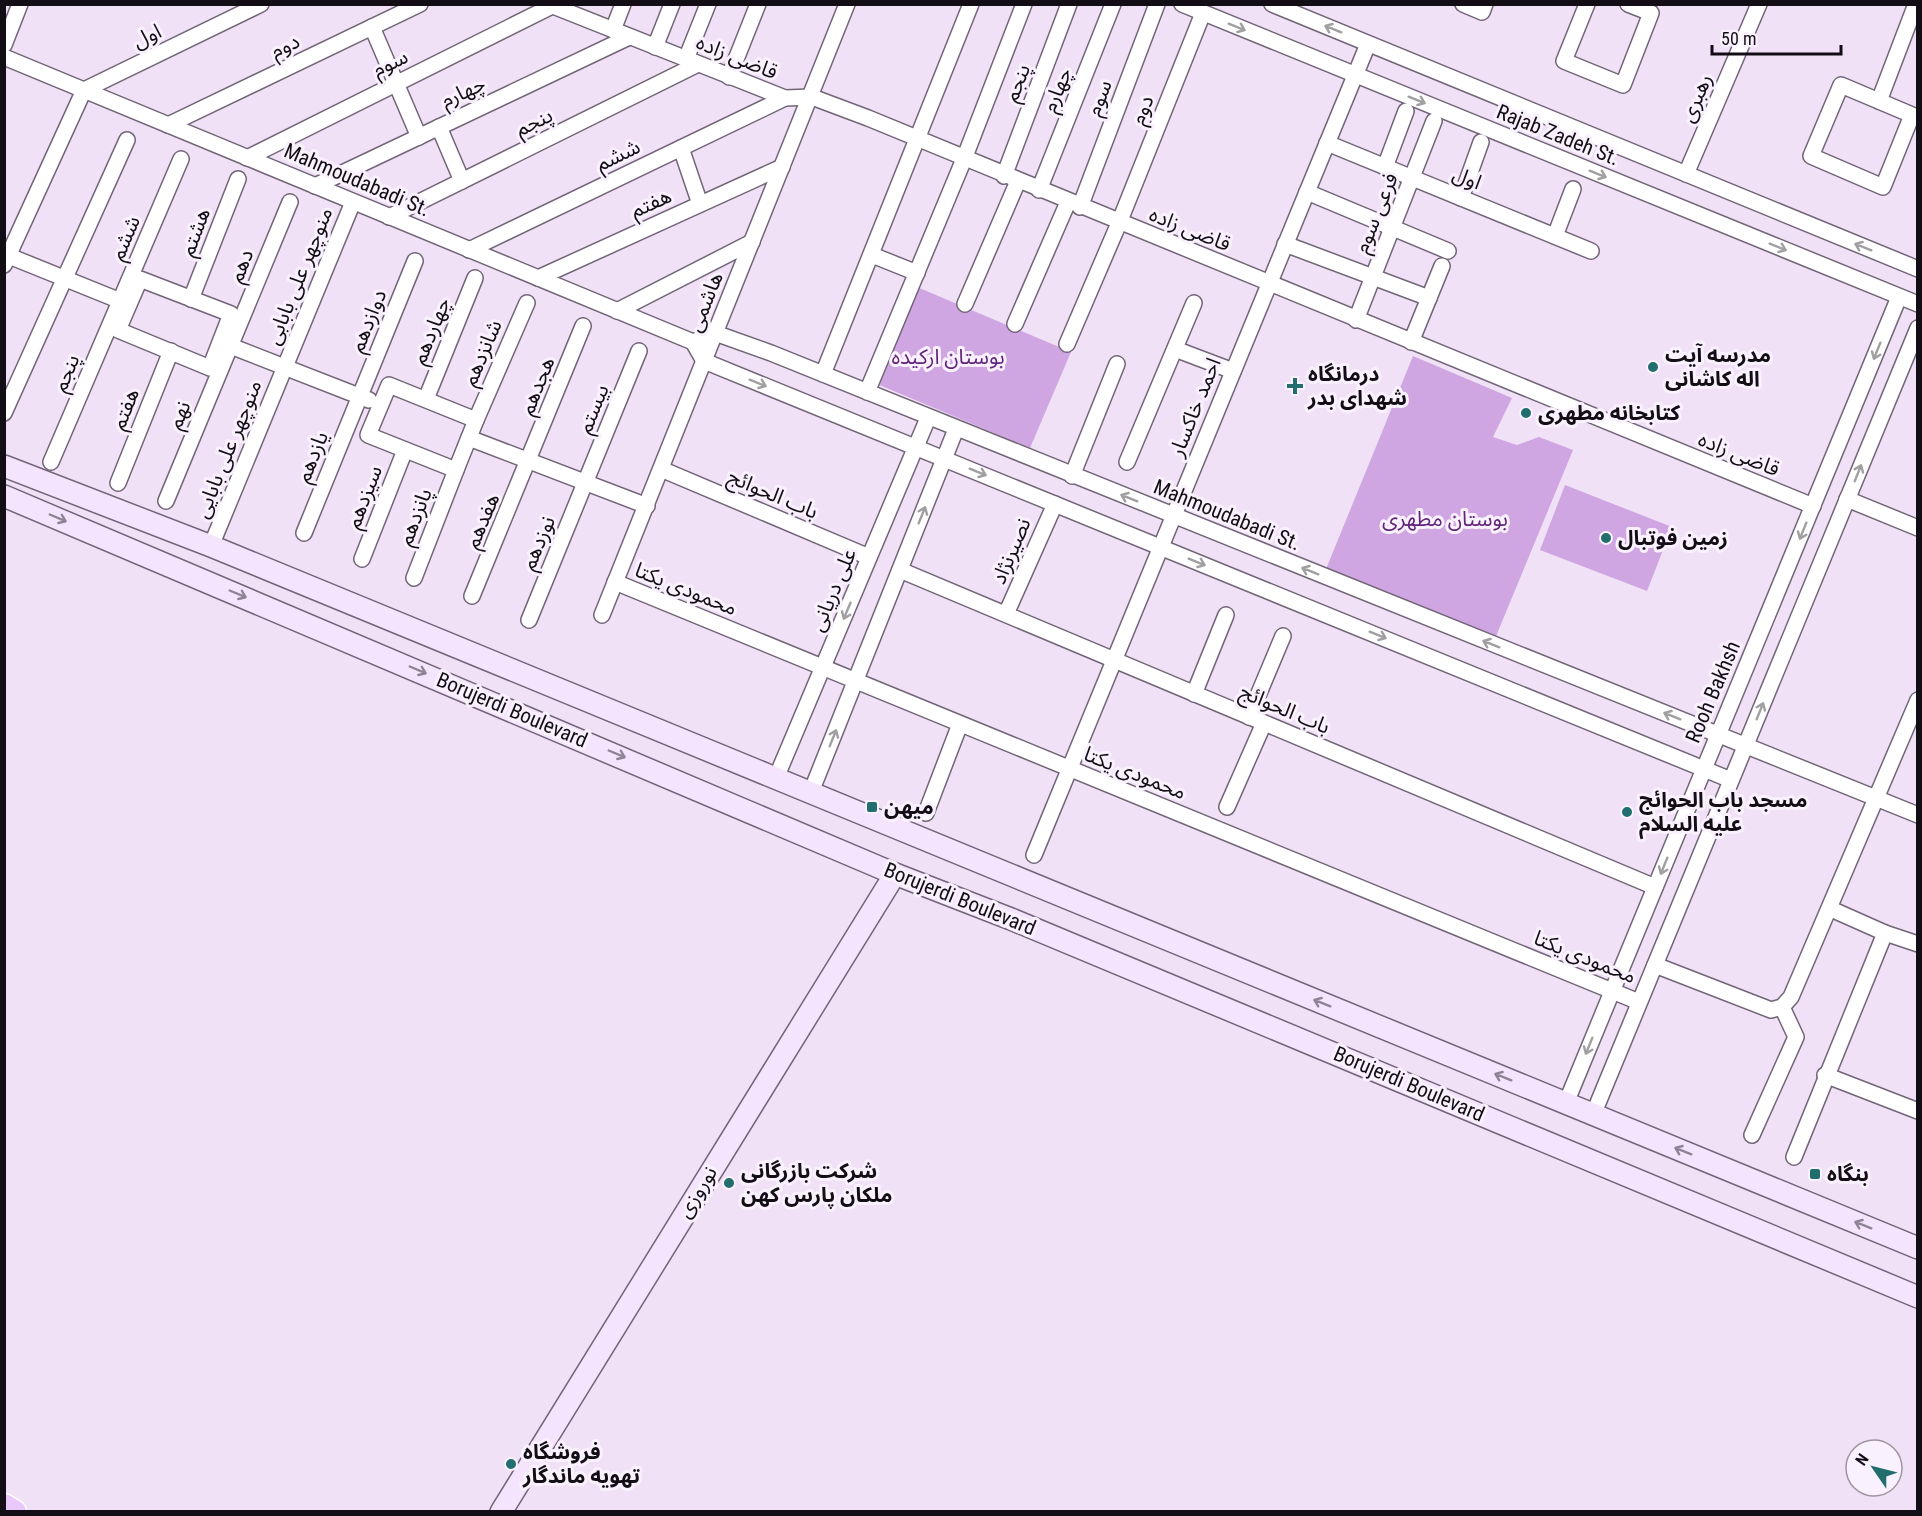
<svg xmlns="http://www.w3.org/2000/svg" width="1922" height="1516" viewBox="0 0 1922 1516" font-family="'Roboto Condensed','Noto Sans Arabic',sans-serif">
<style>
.green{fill:#cfa6e1}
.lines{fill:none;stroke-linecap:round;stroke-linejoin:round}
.minor-casing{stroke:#726578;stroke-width:18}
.secondary-casing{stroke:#726578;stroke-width:24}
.primary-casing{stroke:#fff;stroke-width:27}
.minor{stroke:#fff;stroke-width:15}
.secondary{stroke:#f5e4fd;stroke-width:21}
.primary{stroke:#ebc8fb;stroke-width:24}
.oneway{stroke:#a19fa1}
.oneway2{stroke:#8f8495}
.poi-dot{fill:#226d6d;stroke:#faf1fe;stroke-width:2}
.labels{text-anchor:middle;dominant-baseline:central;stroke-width:6;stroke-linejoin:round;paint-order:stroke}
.street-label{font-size:21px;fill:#130e15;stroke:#faf1fe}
.poi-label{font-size:21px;font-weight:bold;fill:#130e15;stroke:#faf1fe;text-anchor:start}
.park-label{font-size:21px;fill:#62247a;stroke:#faf1fe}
</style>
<rect width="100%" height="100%" fill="#f0e1f7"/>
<g class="green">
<path d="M917,287L1071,352L1030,448L877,384Z"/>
<path d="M1413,356L1512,398L1493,437L1517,445L1539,437L1573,450L1494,641L1324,574Z"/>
<path d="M1565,485L1672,527L1647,591L1540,550Z"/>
</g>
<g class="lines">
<defs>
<g id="minor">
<path d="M548,4L785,98L812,97L868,118L1813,506"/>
<path d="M1182,4L1918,304"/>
<path d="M1272,4L1918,269"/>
<path d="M1463,4L1482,12L1485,4"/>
<path d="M1587,4L1564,61L1623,85L1651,13L1628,4"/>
<path d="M372,27L419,137"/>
<path d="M613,30L623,4"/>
<path d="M4,45L20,4"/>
<path d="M655,47L672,4"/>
<path d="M4,57L693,342L704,361L1731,780"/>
<path d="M686,59L708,4"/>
<path d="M729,77L758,4"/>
<path d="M1841,85L1912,115L1883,187L1811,156Z"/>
<path d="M1879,101L1916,4"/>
<path d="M168,125L420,4"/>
<path d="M439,127L462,181"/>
<path d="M1327,143L1591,251"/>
<path d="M681,148L700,204"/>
<path d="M247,158L552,6"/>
<path d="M1385,167L1406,111"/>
<path d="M1686,174L1759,4"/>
<path d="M1004,176L1069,4"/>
<path d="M315,186L629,37"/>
<path d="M1039,190L1113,4"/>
<path d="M1307,192L1448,251"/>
<path d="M1461,198L1481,142"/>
<path d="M1080,207L1157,4"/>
<path d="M389,217L698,64"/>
<path d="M1555,236L1573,189"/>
<path d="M1285,244L1429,298"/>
<path d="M469,250L785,98"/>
<path d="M4,254L128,304"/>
<path d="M872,255L917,273"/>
<path d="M4,265L84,90L261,4"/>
<path d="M538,278L782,167"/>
<path d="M140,279L231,314L210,368L118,330Z"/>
<path d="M191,299L238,179"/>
<path d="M965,304L1018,181"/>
<path d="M617,311L752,242"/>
<path d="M1356,320L1434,121"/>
<path d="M1015,324L1068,202"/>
<path d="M693,342L715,333L771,353L1918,815"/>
<path d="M1411,342L1442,266"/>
<path d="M223,343L369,400"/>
<path d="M1067,344L1119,223L1203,13"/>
<path d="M1175,349L1233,371"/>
<path d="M823,374L971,4"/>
<path d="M389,385L476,420L456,470L368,435Z"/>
<path d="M867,392L964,159L1024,4"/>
<path d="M426,399L475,278"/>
<path d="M4,413L127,140"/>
<path d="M476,420L527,303"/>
<path d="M469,438L647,506"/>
<path d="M51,462L181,159"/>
<path d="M1127,462L1194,303"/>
<path d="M661,469L869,557"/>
<path d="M1072,476L1117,364"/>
<path d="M118,483L171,351"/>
<path d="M1847,499L1918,528"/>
<path d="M166,501L290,202"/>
<path d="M304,533L415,261"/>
<path d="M211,546L353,202"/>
<path d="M362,559L405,450"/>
<path d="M900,570L1655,887"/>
<path d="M414,578L456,470"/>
<path d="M615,582L1639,1002"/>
<path d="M472,596L583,326"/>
<path d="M1006,614L1055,504"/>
<path d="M602,615L847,4"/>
<path d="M529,620L639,351"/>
<path d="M1194,694L1226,615"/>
<path d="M1249,717L1283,636"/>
<path d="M776,778L928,418"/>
<path d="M811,792L956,429"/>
<path d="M1227,807L1264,723"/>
<path d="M926,813L960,724"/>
<path d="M1034,855L1368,44"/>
<path d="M1831,909L1885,933"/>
<path d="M1655,965L1771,1010L1782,1007L1791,997L1918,700"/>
<path d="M1825,1075L1918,1111"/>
<path d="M1566,1103L1899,297"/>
<path d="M1593,1115L1918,328"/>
<path d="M1752,1135L1796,1037L1782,1007"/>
<path d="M1794,1157L1885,933L1918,944"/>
</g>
<g id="secondary">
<path d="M4,466L211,546L1918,1248"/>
<path d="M4,496L895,874L1011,919L1918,1297"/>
<path d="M501,1512L895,874"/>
</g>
<path id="primary" d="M4,1506L14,1512"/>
</defs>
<use href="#minor" class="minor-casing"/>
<use href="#secondary" class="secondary-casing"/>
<use href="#primary" class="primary-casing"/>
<use href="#minor" class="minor"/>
<use href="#secondary" class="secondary"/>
<use href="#primary" class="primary"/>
</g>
<defs><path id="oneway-shaft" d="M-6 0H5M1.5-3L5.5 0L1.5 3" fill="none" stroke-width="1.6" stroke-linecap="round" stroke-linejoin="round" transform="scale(1.5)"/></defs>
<g class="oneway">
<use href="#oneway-shaft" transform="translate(1237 27) rotate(22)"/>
<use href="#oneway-shaft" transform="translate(1333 29) rotate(-158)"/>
<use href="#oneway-shaft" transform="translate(1417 100) rotate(22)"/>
<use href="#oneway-shaft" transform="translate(1598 174) rotate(22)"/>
<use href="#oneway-shaft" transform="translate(1778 247) rotate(22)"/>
<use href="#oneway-shaft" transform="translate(1863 247) rotate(-158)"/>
<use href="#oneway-shaft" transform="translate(1877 351) rotate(112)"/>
<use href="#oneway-shaft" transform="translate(758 383) rotate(22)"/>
<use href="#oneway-shaft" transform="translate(978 472) rotate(22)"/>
<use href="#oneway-shaft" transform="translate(1858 473) rotate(-68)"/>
<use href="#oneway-shaft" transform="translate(1129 498) rotate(-158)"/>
<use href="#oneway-shaft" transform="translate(922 515) rotate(-68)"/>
<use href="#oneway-shaft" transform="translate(1803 531) rotate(112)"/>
<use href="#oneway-shaft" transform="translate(1197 562) rotate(22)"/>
<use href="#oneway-shaft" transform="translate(1310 571) rotate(-158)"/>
<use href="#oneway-shaft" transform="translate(847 611) rotate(113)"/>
<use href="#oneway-shaft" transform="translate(1378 635) rotate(22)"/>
<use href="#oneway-shaft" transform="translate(1491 644) rotate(-158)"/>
<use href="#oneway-shaft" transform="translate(1760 711) rotate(-68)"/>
<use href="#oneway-shaft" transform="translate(1672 716) rotate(-158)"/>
<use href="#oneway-shaft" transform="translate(833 738) rotate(-68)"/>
<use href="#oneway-shaft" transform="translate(1664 866) rotate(112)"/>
<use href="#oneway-shaft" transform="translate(1589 1046) rotate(112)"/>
</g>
<g class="oneway2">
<use href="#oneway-shaft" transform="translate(58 518) rotate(23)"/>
<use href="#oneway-shaft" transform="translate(238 594) rotate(23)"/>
<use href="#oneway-shaft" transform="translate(418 670) rotate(23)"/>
<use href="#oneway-shaft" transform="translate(617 754) rotate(23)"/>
<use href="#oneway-shaft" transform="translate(1322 1003) rotate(-158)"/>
<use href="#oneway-shaft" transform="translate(1503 1077) rotate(-158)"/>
<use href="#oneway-shaft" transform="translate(1683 1151) rotate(-158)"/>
<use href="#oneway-shaft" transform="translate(1863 1225) rotate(-158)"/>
</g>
<g class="poi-dot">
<circle cx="1653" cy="367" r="6"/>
<path d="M1292 377h6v6h6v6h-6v6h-6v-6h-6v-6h6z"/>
<circle cx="1526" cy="413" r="6"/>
<circle cx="1606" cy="538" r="6"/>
<rect x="866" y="801" width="12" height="12" rx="3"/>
<circle cx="1627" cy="812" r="6"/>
<rect x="1809" y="1168" width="12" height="12" rx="3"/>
<circle cx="729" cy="1183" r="6"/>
<circle cx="511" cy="1464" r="6"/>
</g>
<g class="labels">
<g class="street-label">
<text transform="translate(147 36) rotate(-26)">اول</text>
<text transform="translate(285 46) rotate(-26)">دوم</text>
<text transform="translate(737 57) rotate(22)">قاضی زاده</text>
<text transform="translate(390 63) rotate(-26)">سوم</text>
<text transform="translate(1017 83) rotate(-69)">پنجم</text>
<text transform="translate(1057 90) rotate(-68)">چهارم</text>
<text transform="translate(463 92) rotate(-25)">چهارم</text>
<text transform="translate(1099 98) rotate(-69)">سوم</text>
<text transform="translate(1696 98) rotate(-67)">رهبری</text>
<text transform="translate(1142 110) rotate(-68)">دوم</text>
<text transform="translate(534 122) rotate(-26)">پنجم</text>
<text transform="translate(1558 135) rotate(22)">Rajab Zadeh St.</text>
<text transform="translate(618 155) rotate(-26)">ششم</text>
<text transform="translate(1467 178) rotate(22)">اول</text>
<text transform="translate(357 180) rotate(23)">Mahmoudabadi St.</text>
<text transform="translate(651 203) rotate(-24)">هفتم</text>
<text transform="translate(1376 213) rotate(-68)">فرعی سوم</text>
<text transform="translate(1190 229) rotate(22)">قاضی زاده</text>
<text transform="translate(195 232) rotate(-69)">هشتم</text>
<text transform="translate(125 238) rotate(-67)">ششم</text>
<text transform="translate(241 266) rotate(-68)">دهم</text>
<text transform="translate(299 276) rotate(-68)">منوچهر علی بابابی</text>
<text transform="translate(705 302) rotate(-68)">هاشمی</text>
<text transform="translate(368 321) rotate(-68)">دوازدهم</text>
<text transform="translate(431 331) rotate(-68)">چهاردهم</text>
<text transform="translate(482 353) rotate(-67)">شانزدهم</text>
<text transform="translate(66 373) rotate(-67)">پنجم</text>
<text transform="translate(537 386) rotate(-68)">هجدهم</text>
<text transform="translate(1195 407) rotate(-68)">احمد خاکسار</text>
<text transform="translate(125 409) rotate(-68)">هفتم</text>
<text transform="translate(593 409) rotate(-68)">بیستم</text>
<text transform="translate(179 415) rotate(-67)">نهم</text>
<text transform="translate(228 449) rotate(-68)">منوچهر علی بابایی</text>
<text transform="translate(1739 454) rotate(22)">قاضی زاده</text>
<text transform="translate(312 457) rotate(-68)">یازدهم</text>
<text transform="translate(773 494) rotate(23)">باب الحوائج</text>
<text transform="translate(364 497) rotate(-69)">سیزدهم</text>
<text transform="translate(1227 515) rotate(22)">Mahmoudabadi St.</text>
<text transform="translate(415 517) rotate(-69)">پانزدهم</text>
<text transform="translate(482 521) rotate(-67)">هفدهم</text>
<text transform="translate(538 543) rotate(-67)">نوزدهم</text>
<text transform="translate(1011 551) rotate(-67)">نصیرنژاد</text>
<text transform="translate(686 589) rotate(22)">محمودی یکتا</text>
<text transform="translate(833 590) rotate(-67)">علی دریانی</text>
<text transform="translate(1713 692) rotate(-67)">Rooh Bakhsh</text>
<text transform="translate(1285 709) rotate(23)">باب الحوائج</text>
<text transform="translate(512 710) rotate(23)">Borujerdi Boulevard</text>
<text transform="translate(1135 773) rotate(22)">محمودی یکتا</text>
<text transform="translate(960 899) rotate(22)">Borujerdi Boulevard</text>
<text transform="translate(1585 957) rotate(22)">محمودی یکتا</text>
<text transform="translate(1409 1084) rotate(23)">Borujerdi Boulevard</text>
<text transform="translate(697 1192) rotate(-58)">نوروزی</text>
</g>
<g class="poi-label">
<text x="1665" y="355">مدرسه آیت<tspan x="1665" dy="24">اله کاشانی</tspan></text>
<text x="1308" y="374">درمانگاه<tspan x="1308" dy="24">شهدای بدر</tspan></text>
<text x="1538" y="413">کتابخانه مطهری</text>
<text x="1618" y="538">زمین فوتبال</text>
<text x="1639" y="800">مسجد باب الحوائج<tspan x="1639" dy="24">علیه السلام</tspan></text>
<text x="884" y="807">میهن</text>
<text x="741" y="1171">شرکت بازرگانی<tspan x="741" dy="24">ملکان پارس کهن</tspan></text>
<text x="1827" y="1174">بنگاه</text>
<text x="523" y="1452">فروشگاه<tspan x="523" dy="24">تهویه ماندگار</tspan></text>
</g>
<g class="park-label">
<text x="948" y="357">بوستان ارکیده</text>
<text x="1445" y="519">بوستان مطهری</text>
</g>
</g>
<rect width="1922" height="1516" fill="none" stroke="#130e15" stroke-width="12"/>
<g transform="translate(1874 1468) rotate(305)"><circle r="28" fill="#faf1fe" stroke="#9e96a1" stroke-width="1.5"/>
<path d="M0-4.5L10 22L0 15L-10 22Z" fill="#226d6d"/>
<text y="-9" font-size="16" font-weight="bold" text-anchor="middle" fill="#130e15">N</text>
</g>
<path d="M1712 45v9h129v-9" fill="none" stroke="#130e15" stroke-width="3"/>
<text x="1721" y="45" font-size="18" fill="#130e15" stroke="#faf1fe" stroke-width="4.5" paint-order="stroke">50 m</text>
</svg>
